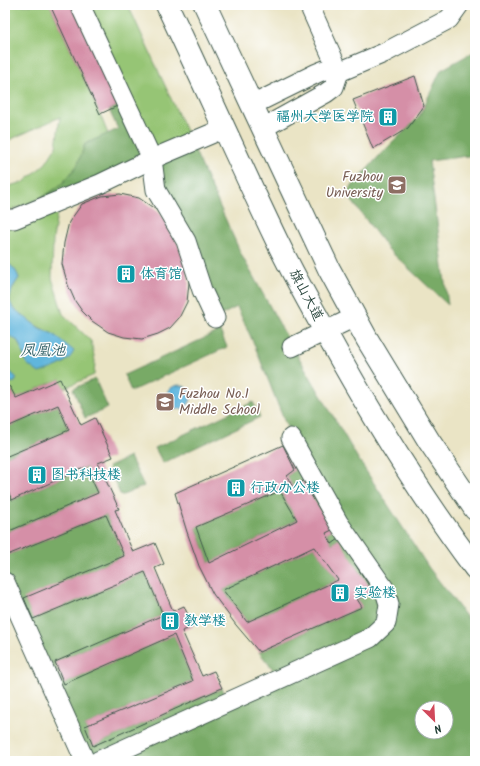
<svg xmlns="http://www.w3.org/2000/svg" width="480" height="766" viewBox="0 0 480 766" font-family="Kalam,'LXGW WenKai TC',sans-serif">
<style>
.green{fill:#96c574;stroke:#5a8154}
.forest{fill:#78aa66;stroke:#4c744d;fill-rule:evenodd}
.water{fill:#60b6dd;stroke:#407a88}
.building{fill:#d58fa7;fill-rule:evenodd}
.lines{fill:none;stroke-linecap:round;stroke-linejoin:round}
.minor-casing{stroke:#3d564a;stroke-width:21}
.highway-casing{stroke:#3d564a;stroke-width:24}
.minor{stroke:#fff;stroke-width:19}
.highway{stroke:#fff;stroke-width:22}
.labels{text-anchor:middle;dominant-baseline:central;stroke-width:3;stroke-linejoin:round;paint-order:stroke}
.culture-label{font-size:14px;fill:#0d838f;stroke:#fff;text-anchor:start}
.education-label{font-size:14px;fill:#785e54;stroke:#fff;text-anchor:end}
.street-label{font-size:14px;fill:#1f3d34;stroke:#fff}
.water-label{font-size:15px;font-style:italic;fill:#326167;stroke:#fff}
</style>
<rect width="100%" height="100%" fill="#fff"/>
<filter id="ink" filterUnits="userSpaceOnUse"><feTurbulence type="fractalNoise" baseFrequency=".025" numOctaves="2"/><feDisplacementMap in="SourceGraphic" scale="8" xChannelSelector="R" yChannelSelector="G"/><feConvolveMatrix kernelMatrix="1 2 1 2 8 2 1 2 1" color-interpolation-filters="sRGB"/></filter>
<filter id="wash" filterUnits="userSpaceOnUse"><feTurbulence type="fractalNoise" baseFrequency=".012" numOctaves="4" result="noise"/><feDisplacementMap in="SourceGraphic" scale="16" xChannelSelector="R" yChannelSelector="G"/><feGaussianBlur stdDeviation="0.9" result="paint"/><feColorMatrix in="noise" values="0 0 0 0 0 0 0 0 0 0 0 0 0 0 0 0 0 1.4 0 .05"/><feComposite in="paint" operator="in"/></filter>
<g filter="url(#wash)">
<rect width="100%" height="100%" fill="#eae4c5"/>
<g class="green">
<path d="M5,5H50L100,114L108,134L85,144C82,151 81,161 76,167C59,192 36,201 9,211L5,210V187L24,182L46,163L56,147L60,117L5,142Z"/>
<path d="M80,5H128L191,142L152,159Z"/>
<path d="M59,200L53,239L52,278L63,314L91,341L95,361L94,375L64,388L60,379L16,398L10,387L5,384V339L10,336L18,341L27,364L53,367L64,363L53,334C42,329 11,313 10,301C9,293 15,284 19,278C16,270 13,266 5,262V219Z"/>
</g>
<g class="forest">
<path d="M475,51V155L429,161L448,305L388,249L346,193L379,156L419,117L441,70Z"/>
<path d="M126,102L152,159L191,142L242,256L284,332L357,457L429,568L475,628V761H76L5,601V556L106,515L124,556L25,598L33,619L145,572L163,615L55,662L64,684L174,635L193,681L85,726L93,746L222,688L229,702L280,678L259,652L362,607L357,599L373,592L338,539L332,544L326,533L332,529L303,481L293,488L287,476L295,470L283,445L291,438L254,344L237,307L215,318L152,159L39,200L61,185L77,166L85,144L118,129L109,110ZM422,708H446V732H422Z"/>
<path d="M220,331L227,347L131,391L124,375Z"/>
<path d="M95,379L108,408L85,418L73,389Z"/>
<path d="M253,402L260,417L163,463L155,448Z"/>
<path d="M58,405L69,430L5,457V428Z"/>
<path d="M130,457L144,486L121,496L108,467Z"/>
<path d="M86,467L98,493L7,532L5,526V485L13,500Z"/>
<path d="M280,491L297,520L209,563L196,527Z"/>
<path d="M314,547L338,580L247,622L223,590Z"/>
</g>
<g class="water">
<path d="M5,262C13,266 16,270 19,278L13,287L9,300L13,308L39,328L53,334L74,351C68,365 52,368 39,373L27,364L18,341L10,336L5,339Z"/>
<path d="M5,367L17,378L15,382L10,383L5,380Z"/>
<circle cx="179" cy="397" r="12"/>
</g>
<g id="blocks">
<g class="building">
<path d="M50,5H80L126,102L100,114Z"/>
<path d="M415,76L424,106L408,128L373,149L353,100Z"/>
<path d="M120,194L139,198L155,209L169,222L187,265L189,283L187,302L179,318L170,328L158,334L142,339L124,337L108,332L92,321L82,311L75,301L68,285L62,264L64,243L69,222L82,204L102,196Z"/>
<path d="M60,379L81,425L95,418L113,457L98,463L119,509L115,510L133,552L155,543L164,564L155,568L173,611L184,606L193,627L182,631L202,676L214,671L222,688L93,746L85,726L193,681L174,635L64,684L55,662L163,615L145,572L33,619L24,598L124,556L106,515L5,556V526L7,532L98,493L86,467L12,500L5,485V457L69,430L58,405L5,428V384L10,387L16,398Z"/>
<path d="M283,445L295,470L287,476L293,488L303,481L332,530L326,533L332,544L339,539L373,592L357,599L362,607L259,652L236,625L213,594L199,566L187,532L175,493ZM280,491L297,520L209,563L196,527ZM314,547L338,580L247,622L223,590Z"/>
</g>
</g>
</g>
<g filter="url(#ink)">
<use href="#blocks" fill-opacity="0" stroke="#3d564a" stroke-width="1"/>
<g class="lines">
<defs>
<g id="minor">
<path d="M80,5L152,159L156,190L186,241L202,290L215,318"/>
<path d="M252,105L317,73L327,69L339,72L384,53L449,19L459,5"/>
<path d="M263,128L326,93L334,87L339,72L309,5"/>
<path d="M5,219H14L100,184L152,159L225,128"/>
<path d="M292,347L355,317"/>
<path d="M5,582L85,761"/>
<path d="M98,761L370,638L386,623L389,604L384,588L338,522L291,438"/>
</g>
<g id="highway">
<path d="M167,5C204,83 239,162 276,239C291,270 308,301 325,331C370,413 419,493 475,568"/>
<path d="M205,5L329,269L367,339L429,441L475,509"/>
</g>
</defs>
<use href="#minor" class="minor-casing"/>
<use href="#highway" class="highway-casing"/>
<use href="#minor" class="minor"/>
<use href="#highway" class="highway"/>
</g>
</g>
<defs>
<symbol id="building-square" viewBox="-11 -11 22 22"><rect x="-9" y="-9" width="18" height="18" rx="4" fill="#0f9aa8" stroke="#fff"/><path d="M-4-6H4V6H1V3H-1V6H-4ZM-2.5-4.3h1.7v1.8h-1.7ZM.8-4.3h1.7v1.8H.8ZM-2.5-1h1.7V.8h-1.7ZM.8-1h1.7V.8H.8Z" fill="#fff"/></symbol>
<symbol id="university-square" viewBox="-11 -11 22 22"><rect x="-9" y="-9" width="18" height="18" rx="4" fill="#8d6e63" stroke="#fff"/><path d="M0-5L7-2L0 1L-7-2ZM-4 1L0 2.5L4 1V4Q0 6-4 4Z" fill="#fff"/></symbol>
<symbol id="school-square" viewBox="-11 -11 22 22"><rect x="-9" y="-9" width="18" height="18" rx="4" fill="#8d6e63" stroke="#fff"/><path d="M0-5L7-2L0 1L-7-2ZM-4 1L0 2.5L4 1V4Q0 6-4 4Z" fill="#fff"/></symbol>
</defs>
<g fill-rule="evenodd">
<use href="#building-square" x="377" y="106" width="22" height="22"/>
<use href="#university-square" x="386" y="174" width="22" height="22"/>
<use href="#building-square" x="115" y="263" width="22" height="22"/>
<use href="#school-square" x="154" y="391" width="22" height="22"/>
<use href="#building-square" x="26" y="464" width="22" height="22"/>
<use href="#building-square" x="225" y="477" width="22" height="22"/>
<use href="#building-square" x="329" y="582" width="22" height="22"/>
<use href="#building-square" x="159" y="610" width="22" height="22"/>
</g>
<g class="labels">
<g class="culture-label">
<text x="374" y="117" text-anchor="end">福州大学医学院</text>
<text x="140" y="274">体育馆</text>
<text x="51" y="475">图书科技楼</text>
<text x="250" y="488">行政办公楼</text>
<text x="354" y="593">实验楼</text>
<text x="184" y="621">教学楼</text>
</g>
<g class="education-label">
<text x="383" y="177">Fuzhou<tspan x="383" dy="16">University</tspan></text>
<text x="179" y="394" text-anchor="start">Fuzhou No.1<tspan x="179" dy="16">Middle School</tspan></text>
</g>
<g class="street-label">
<text transform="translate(306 295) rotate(62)">旗山大道</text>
</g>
<g class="water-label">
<text x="43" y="351">凤凰池</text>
</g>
</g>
<rect width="480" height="766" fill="none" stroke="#fff" stroke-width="20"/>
<g transform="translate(434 720) rotate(156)"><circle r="19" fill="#ffffff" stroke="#a5b1ae"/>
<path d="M0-3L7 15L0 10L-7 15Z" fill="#d1495b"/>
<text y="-6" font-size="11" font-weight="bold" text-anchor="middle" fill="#1f3d34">N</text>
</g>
</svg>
